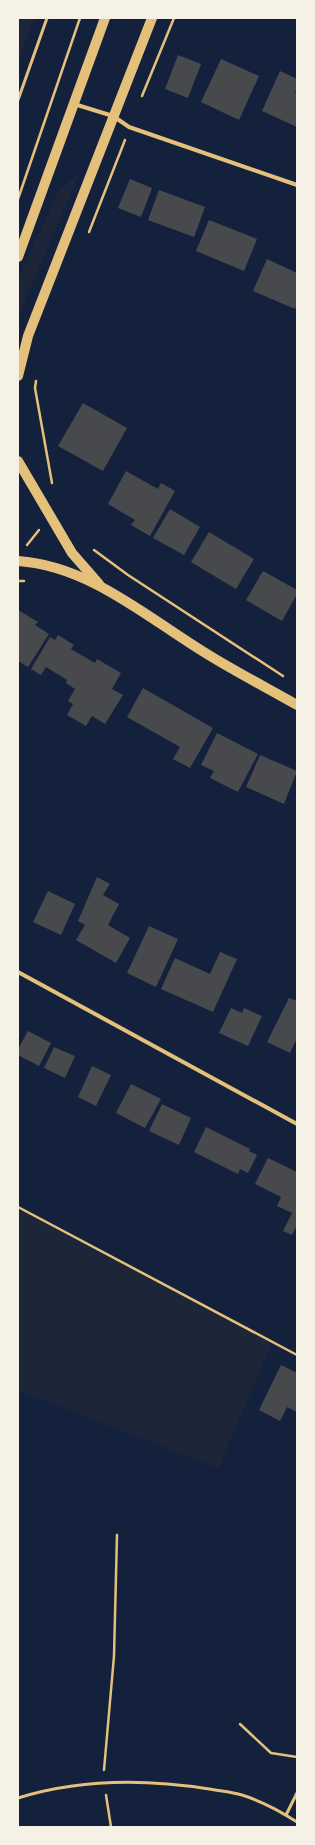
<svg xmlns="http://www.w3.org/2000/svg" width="315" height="1845" viewBox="0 0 315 1845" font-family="Inter,sans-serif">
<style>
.green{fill:#1d2539}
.building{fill:#48494c}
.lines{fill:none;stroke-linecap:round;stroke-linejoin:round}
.path{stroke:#e5c07b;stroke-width:2.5}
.service{stroke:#e5c07b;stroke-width:3}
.minor{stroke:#e5c07b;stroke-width:4}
.primary{stroke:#e5c07b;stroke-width:10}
</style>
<rect width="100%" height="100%" fill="#14213d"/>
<g class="green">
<path d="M18,18H35L18,61Z"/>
<path d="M80,172L18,317V280L58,192Z"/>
<path d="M18,1207L272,1343L218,1468L18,1390Z"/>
</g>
<g class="building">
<path d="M178,55L201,64L188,98L165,89Z"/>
<path d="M221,59L259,76L239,120L201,102Z"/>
<path d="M280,71L297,79V89L295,93L297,94V127L262,111Z"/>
<path d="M130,179L152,188L141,217L118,208Z"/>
<path d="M159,190L205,207L194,237L148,220Z"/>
<path d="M209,220L257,239L244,271L196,251Z"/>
<path d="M267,259L297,273V304L295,309L253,291Z"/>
<path d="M83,403L127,428L103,471L58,446Z"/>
<path d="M126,471L158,489L161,483L175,491L150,536L131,525L135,520L108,504Z"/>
<path d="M170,509L200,527L184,555L153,538Z"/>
<path d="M209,532L254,559L236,589L191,562Z"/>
<path d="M263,571L297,590V594L282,621L246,600Z"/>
<path d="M18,610L38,622L35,625L49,634L28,667L18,661Z"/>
<path d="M58,635L74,645L71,649L95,663L97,659L121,673L112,689L123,695L105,724L92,716L86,726L67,715L73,704L68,701L75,689L66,683L67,680L46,667L41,675L31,669L50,637L55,640Z"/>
<path d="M143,688L213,728L190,768L173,759L180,747L127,717Z"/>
<path d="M217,733L258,754L238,792L210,778L214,771L201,765Z"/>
<path d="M260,755L297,771L284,804L246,787Z"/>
<path d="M97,877L110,884L103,895L119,904L108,925L130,938L116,963L76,940L85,925L78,921Z"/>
<path d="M48,891L75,904L61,935L33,922Z"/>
<path d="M149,926L178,939L156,987L127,973Z"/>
<path d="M220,952L237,959L213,1012L161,989L175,958L210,974Z"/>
<path d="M289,998L297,1001V1038L290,1053L267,1042Z"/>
<path d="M231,1008L242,1013L244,1008L262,1016L248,1046L219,1033Z"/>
<path d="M28,1031L51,1043L39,1066L18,1055V1049Z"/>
<path d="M54,1047L75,1056L65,1078L44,1068Z"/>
<path d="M92,1066L111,1075L96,1106L78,1097Z"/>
<path d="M131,1084L161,1099L145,1128L116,1113Z"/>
<path d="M162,1104L191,1118L179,1145L149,1131Z"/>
<path d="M206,1127L250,1149L249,1151L257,1155L248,1173L240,1169L238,1174L194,1152Z"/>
<path d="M268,1158L297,1172V1225L292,1235L283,1231L292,1213L277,1206L281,1197L255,1184Z"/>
<path d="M281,1365L297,1373V1412L287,1407L280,1421L259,1410Z"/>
</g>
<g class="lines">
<g class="path">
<path d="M142,96L174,18"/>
<path d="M18,199L80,18"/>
<path d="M89,232L125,140"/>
<path d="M36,381L35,388L52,483"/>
<path d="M27,545L39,530"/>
<path d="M94,550L128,575L283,676"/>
<path d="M18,581H24"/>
<path d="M18,1207L297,1355"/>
<path d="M240,1724L271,1753L297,1757"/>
<path d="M104,1770L114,1656L117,1535"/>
<path d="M106,1795L111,1827"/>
</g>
<g class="service">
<path d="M18,100L47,18"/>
<path d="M18,1798C79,1779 146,1779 209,1789C220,1791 232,1792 242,1795C261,1801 280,1811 297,1822"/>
<path d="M286,1815L297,1793"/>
</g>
<g class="minor">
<path d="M74,104L113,116L129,127L297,185"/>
<path d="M18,972L297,1124"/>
</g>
<g class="primary">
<path d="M18,257L105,18"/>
<path d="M18,376L28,336L152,18"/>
<path d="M18,461L72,553L99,584"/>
<path d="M18,561C92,566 151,621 212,657C240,674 269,689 297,705"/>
</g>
</g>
<rect width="315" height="1845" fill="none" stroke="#f6f1e7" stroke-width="38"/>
</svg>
